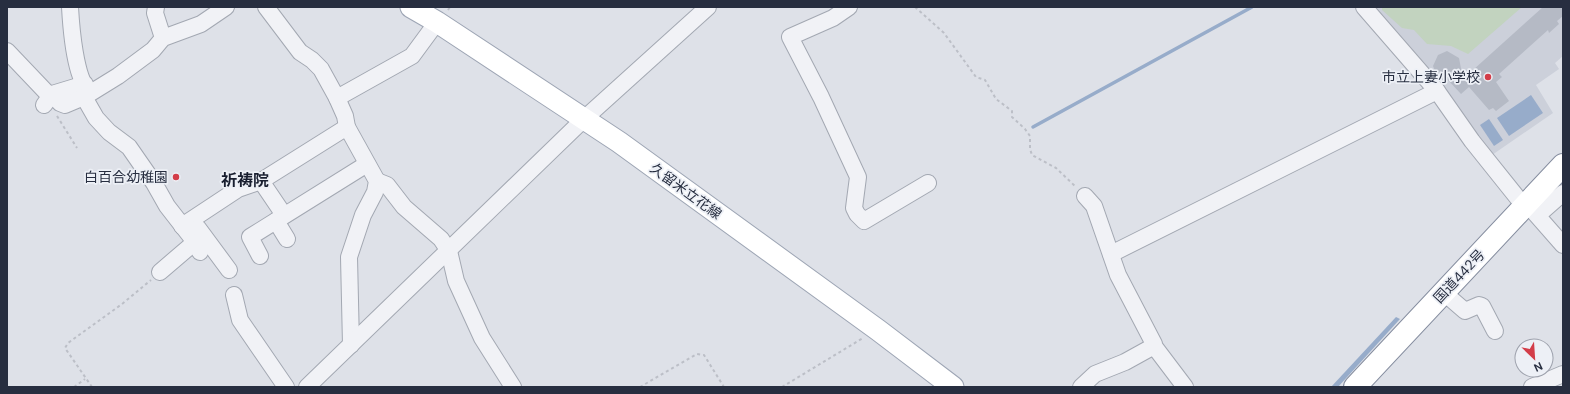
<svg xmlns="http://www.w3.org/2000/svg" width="1570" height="394" viewBox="0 0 1570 394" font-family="'DM Sans','Noto Sans JP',sans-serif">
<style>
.built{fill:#ccd0da}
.green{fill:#c2d3bf}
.water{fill:#97acca}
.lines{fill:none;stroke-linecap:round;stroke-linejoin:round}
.stream{stroke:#97acca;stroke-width:3.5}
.building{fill:#b5bac5}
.minor-casing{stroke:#a3a8b2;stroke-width:18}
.major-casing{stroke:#9da5b4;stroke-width:23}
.highway-casing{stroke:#858d9f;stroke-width:24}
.path{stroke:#bcbfc7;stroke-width:2;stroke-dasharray:3 3;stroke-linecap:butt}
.minor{stroke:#f1f2f6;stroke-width:16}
.major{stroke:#fff;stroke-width:21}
.highway{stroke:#fff;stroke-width:22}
.poi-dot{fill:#d33d49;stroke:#edf0f6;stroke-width:1.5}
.labels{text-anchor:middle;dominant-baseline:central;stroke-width:3.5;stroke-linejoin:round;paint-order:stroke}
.poi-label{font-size:14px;fill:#272e40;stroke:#edf0f6;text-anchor:end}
.street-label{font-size:14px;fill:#272e40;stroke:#edf0f6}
.quarter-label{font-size:16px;font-weight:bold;fill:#191f30;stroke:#edf0f6}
</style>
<rect width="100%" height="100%" fill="#dee1e8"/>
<path class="built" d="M1372,7H1563V56L1555,63L1559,69L1536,85L1553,113L1492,155Z"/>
<path class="green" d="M1382,7H1522L1468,54L1451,46L1427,44L1414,30L1402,28L1382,10Z"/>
<g class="water">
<path d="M1531,95L1543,113L1509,136L1497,118Z"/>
<path d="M1489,119L1503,140L1494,146L1480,125Z"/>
<path d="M1396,317L1400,319L1338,387H1331Z"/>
</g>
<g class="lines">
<path class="stream" d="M1033,127L1252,7"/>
</g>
<path class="building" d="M1543,7H1563V16L1557,21L1559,24L1549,33L1548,30L1499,74L1502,77L1496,82L1509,101L1496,111L1493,108L1489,110L1469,87L1461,94L1448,80L1446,81L1437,76L1433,66L1438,55L1447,51L1459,58L1463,79Z"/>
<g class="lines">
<defs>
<g id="minor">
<path d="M70,7C71,25 75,81 90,91"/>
<path d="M156,7L155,13L163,38"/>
<path d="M266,7L300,52L312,60L321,69L337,98L345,116L347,127L377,181L375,192L363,215L349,257L351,345"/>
<path d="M849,7L833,18L790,37L821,97L858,177L854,208L857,214L864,221L928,183"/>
<path d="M1364,7L1437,91L1472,141L1524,206"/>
<path d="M7,51L47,93L52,94L85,84"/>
<path d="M84,97L96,118L109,132L129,147L154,183L167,206L195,242L200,252"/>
<path d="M337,98L412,56L437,22"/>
<path d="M44,105L52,94L60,103L65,105L84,97L118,76L153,50L163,38L201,24L226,7"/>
<path d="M261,181L284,215"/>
<path d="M377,181L387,185L404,207L441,239L449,251L456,281L482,338L513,387"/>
<path d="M1085,196L1094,206L1118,275L1154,344V346L1185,387"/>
<path d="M1527,204L1563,245"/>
<path d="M1538,215L1563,193"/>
<path d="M276,221L287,239"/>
<path d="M182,226L238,189L261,181L347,127"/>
<path d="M198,228L229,270"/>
<path d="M1111,254L1437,91"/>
<path d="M260,256L250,237L367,164"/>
<path d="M160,272L195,242"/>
<path d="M1443,292L1465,311L1479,305L1482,306L1495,331"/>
<path d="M234,295L240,320L286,387"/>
<path d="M307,387L584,119L708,7"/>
<path d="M1081,387L1095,374L1125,362L1154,346"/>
<path d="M1532,387L1563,374"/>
</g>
<path id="major" d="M411,7L437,22L619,142L878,330L953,387"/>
<path id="highway" d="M1355,387L1563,165"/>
</defs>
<use href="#minor" class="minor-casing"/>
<use href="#major" class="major-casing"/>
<use href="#highway" class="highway-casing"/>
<g class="path">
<path d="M915,7L944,33L976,77L985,80L996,99L1012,111V117L1025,129L1030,136V149L1032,155L1056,168L1076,187"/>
<path d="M448,10L450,7H478"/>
<path d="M57,116L77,148"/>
<path d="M74,387L85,379"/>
<path d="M92,387L65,348L68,343L122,304L151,280"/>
<path d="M640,387L697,354L704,355L724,387"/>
<path d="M782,387L863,338"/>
</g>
<use href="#minor" class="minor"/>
<use href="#major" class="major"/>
<use href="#highway" class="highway"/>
</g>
<g class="poi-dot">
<circle cx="1488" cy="77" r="4"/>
<circle cx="176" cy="177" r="4"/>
</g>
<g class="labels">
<g class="poi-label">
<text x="1480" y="77">市立上妻小学校</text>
<text x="168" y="177">白百合幼稚園</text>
</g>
<g class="street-label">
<text transform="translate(686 191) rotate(36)">久留米立花線</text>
<text transform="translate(1459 276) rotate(-47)">国道442号</text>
</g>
<g class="quarter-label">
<text x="245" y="180">祈祷院</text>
</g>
</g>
<rect width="1570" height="394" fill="none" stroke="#272e40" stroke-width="16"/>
<g transform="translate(1534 358) rotate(155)"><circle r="19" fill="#edf0f6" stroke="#9ea2ad"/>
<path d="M0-3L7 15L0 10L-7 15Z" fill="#d33d49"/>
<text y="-6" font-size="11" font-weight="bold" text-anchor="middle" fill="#272e40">N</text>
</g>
</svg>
